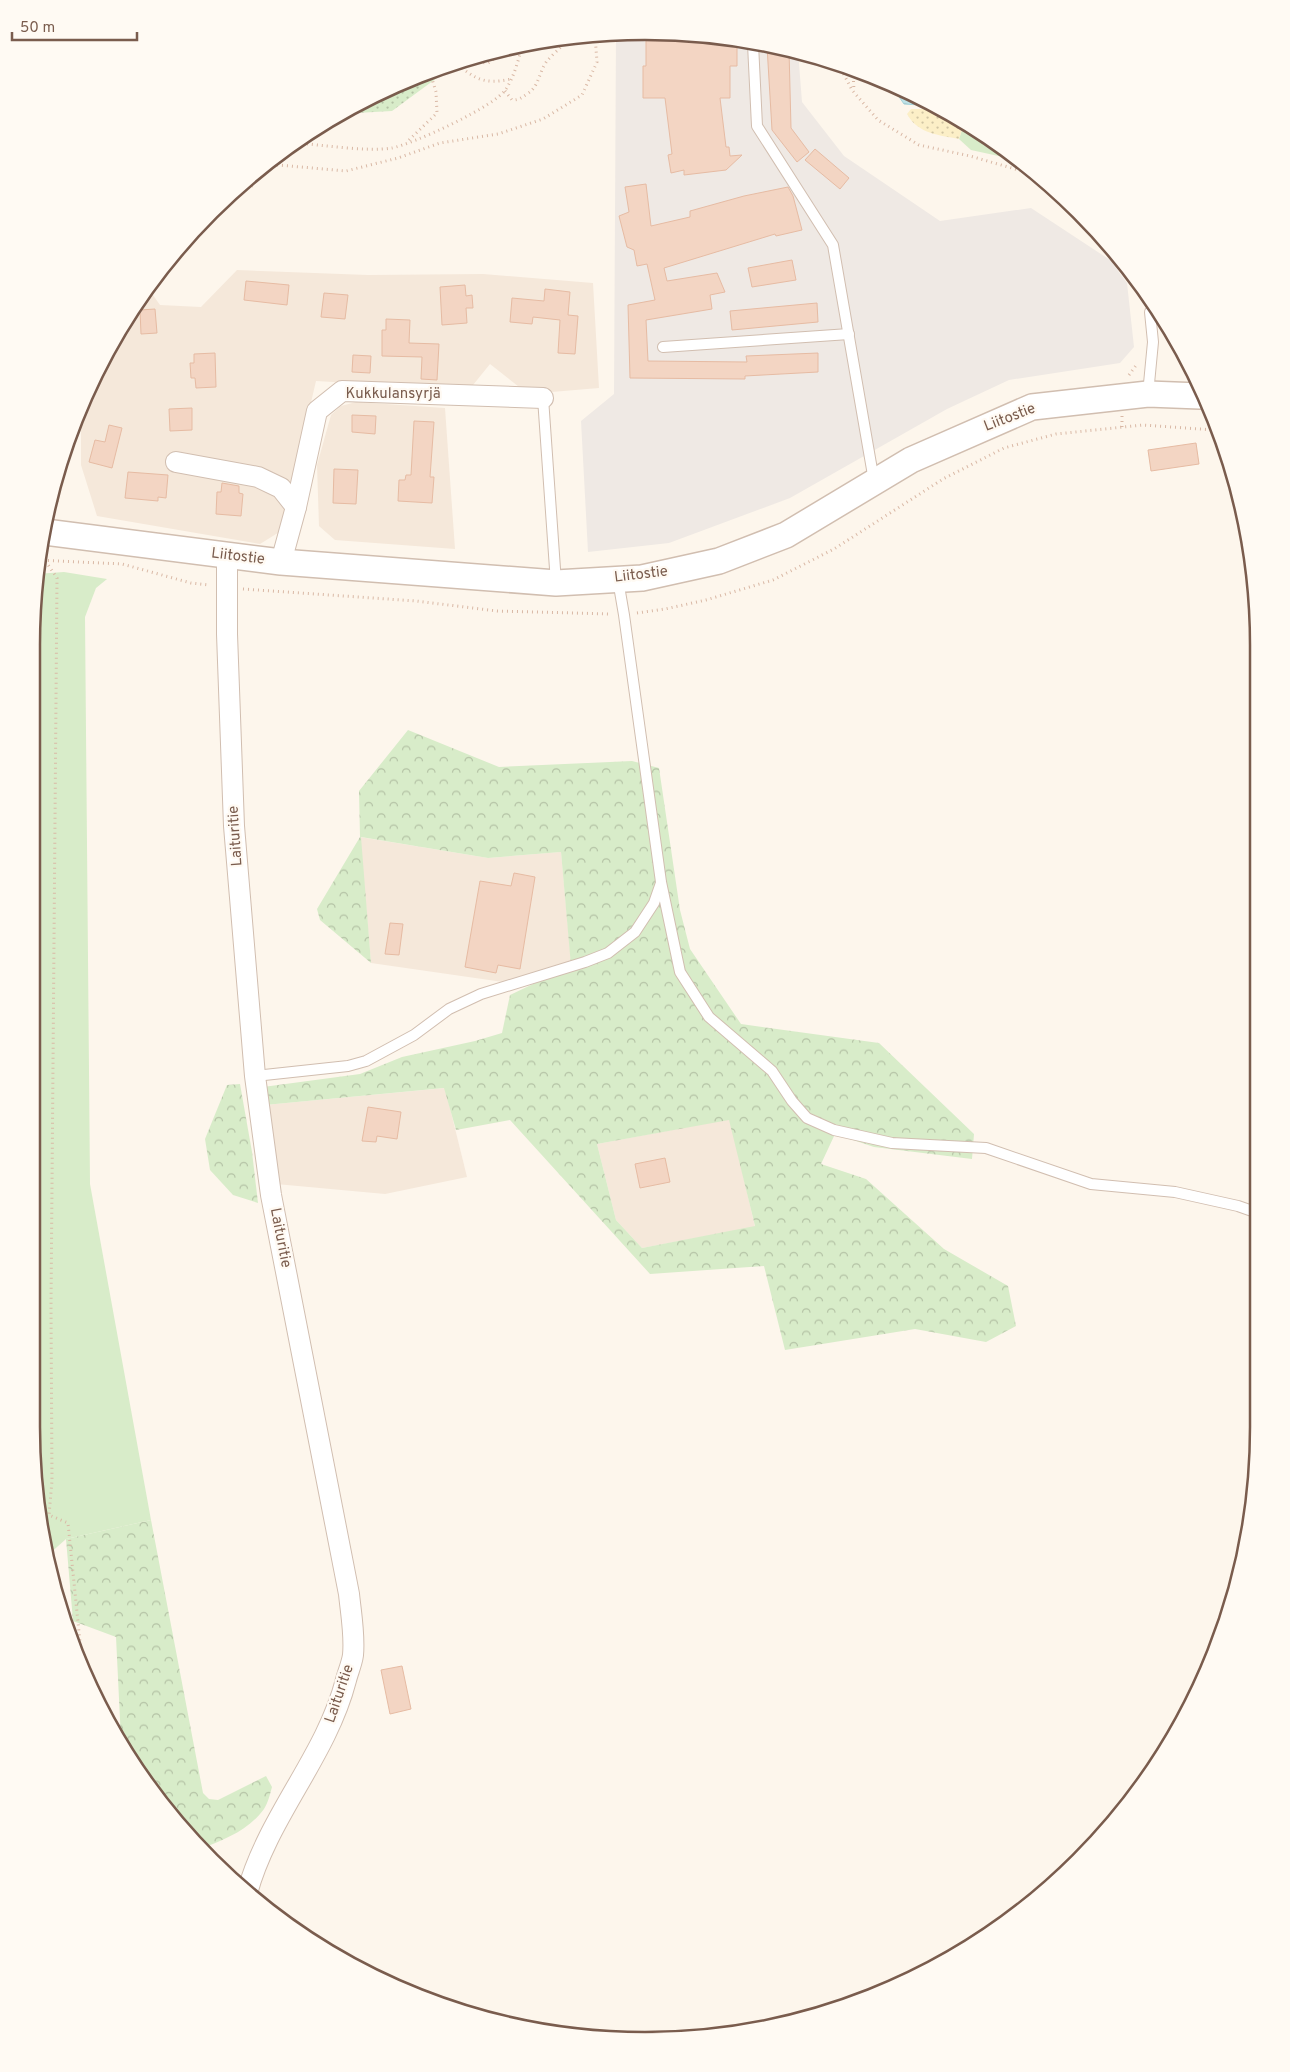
<svg xmlns="http://www.w3.org/2000/svg" width="1290" height="2072" viewBox="0 0 1290 2072" font-family="Overpass,sans-serif">
<style>
.residential{fill:#f5e8da}
.industrial{fill:#efe9e4}
.grass{fill:#d8ecc9}
.forest{fill:url(#forest-crowns);fill-rule:evenodd}
.sand{fill:url(#sand-dots)}
.park{fill:url(#park-dots)}
.water{fill:url(#water-waves);stroke:#a5d3da}
.lines{fill:none;stroke-linecap:round;stroke-linejoin:round}
.stream{stroke:#a5d3da;stroke-width:5}
.building{fill:#f3d5c3;stroke:#e6bba3}
.service-casing{stroke:#d1beb0;stroke-width:12}
.minor-casing{stroke:#d1beb0;stroke-width:22}
.tertiary-casing{stroke:#d1beb0;stroke-width:28}
.path{stroke:#d9b8a5;stroke-width:3;stroke-dasharray:1 4;stroke-linecap:butt}
.service{stroke:#fff;stroke-width:10}
.minor{stroke:#fff;stroke-width:20}
.tertiary{stroke:#fff;stroke-width:25}
.labels{text-anchor:middle;dominant-baseline:central;stroke-width:4.5;stroke-linejoin:round;paint-order:stroke}
.street-label{font-size:15px;fill:#7a5c4d;stroke:#fffaf3}
.rim{fill:none;stroke:#7a5c4d;stroke-width:2.5}
</style>
<defs>
<pattern id="forest-crowns" width="20" height="18" patternUnits="userSpaceOnUse" patternTransform="scale(1.25)"><rect width="20" height="18" fill="#d8ecc9"/><path d="M2 6a3 3 0 1 1 6 0M12 15a3 3 0 1 1 6 0" fill="none" stroke="#b4c2a5"/></pattern>
<pattern id="sand-dots" width="8" height="8" patternUnits="userSpaceOnUse" patternTransform="scale(1.25)"><rect width="8" height="8" fill="#fcefc7"/><path d="M2 2h.1M6 6h.1" fill="none" stroke="#d1c5a4" stroke-width="1.8" stroke-linecap="round"/></pattern>
<pattern id="park-dots" width="8" height="8" patternUnits="userSpaceOnUse" patternTransform="scale(1.25)"><rect width="8" height="8" fill="#d8ecc9"/><path d="M2 2h.1M6 6h.1" fill="none" stroke="#b4c2a5" stroke-width="1.8" stroke-linecap="round"/></pattern>
<pattern id="water-waves" width="16" height="10" patternUnits="userSpaceOnUse" patternTransform="scale(1.25)"><rect width="16" height="10" fill="#bfe3e8"/><path d="M0 5q4-4 8 0t8 0" fill="none" stroke="#a0bbbe"/></pattern>
</defs>
<rect width="100%" height="100%" fill="#fdf6ec"/>
<g class="residential">
<path d="M237,270L368,275L483,274L593,283L599,388L528,394L490,364L469,390L316,381L281,531L260,544L97,516L81,465V405L148,288L160,305L201,307Z"/>
<path d="M356,402L445,408L455,549L335,540L319,526L317,465L331,415L341,406Z"/>
<path d="M360,837L488,858L561,852L571,961L503,982L371,963Z"/>
<path d="M445,1088L467,1177L385,1194L276,1184L265,1105Z"/>
<path d="M730,1119L755,1227L642,1248L616,1220L597,1144Z"/>
</g>
<path class="industrial" d="M685,33L798,51L802,102L844,156L940,221L1031,208L1110,260L1127,283L1134,347L1120,363L1009,380L947,409L790,498L669,543L588,552L581,421L614,394L616,35Z"/>
<g class="grass">
<path d="M964,124L1004,149L1003,157L971,150L959,139Z"/>
<path d="M64,572L107,579L96,588L85,617L90,1184L151,1520L66,1539L48,1555L37,1507L36,574Z"/>
</g>
<g class="forest">
<path d="M408,730L499,767L632,761L659,768L680,910L690,949L741,1024L879,1043L974,1134L972,1159L874,1147L835,1134L821,1164L866,1179L944,1249L1008,1286L1016,1326L986,1342L915,1329L785,1350L764,1266L650,1274L510,1120L456,1130L444,1088L265,1105L263,1087L360,1074L402,1057L475,1041L502,1033L510,995L571,966L561,852L488,858L361,837L371,963L320,920L317,909L360,837L359,791ZM729,1120L755,1226L642,1248L616,1220L597,1144Z"/>
<path d="M240,1084L252,1152L258,1203L233,1195L210,1170L205,1139L227,1085Z"/>
<path d="M151,1520L203,1793L209,1799L218,1800L266,1776L272,1787C270,1794 268,1803 264,1809C248,1831 225,1839 201,1849L135,1768L121,1740L116,1637L73,1621L66,1539Z"/>
</g>
<path class="sand" d="M932,104L964,124L959,139C939,135 918,134 907,114L911,109H924Z"/>
<path class="park" d="M460,61L392,111L338,114L448,64Z"/>
<path class="water" d="M891,85L917,95L927,101L920,105L904,104Z"/>
<g class="lines">
<path class="stream" d="M37,1071V1179"/>
</g>
<g class="building">
<path d="M685,33L737,41V66H730V98H720L726,147H729L730,156L742,155L726,170L684,175V170L671,173L668,155L672,154L665,98H643V66H646V34Z"/>
<path d="M767,46L789,50L791,128L809,152L797,162L772,130Z"/>
<path d="M815,149L849,178L840,189L805,160Z"/>
<path d="M646,184L651,226L690,217V211L744,196L788,187L793,196L802,230L776,236L775,234L664,268L667,281L717,273L725,292L710,295L712,309L646,320L648,361L747,362L746,356L818,353V372L745,376V379L630,378L628,305L655,300L647,264L637,266L634,250L627,247L619,216L629,212L625,187Z"/>
<path d="M792,260L796,280L752,287L748,268Z"/>
<path d="M246,281L289,285L287,305L244,300Z"/>
<path d="M465,285L466,296L472,295L473,308H466L467,323L442,325L440,287Z"/>
<path d="M545,289L570,292L568,315L578,316L575,354L558,353L560,320L533,317L532,324L510,322L512,298L544,301Z"/>
<path d="M324,293L348,295L345,319L321,317Z"/>
<path d="M817,303L818,322L732,330L730,311Z"/>
<path d="M155,309L157,333L141,334L140,310Z"/>
<path d="M386,319L410,320L409,343L439,344L437,380L421,379L422,357L382,356V330H386Z"/>
<path d="M215,353L216,387L196,388L195,378H191L190,363H194V354Z"/>
<path d="M353,355L371,356L370,373L352,372Z"/>
<path d="M192,408V430L170,431L169,409Z"/>
<path d="M352,415L376,416L375,434L352,432Z"/>
<path d="M414,421L434,422L430,477H434L432,503L398,501L399,480H405L406,475H411Z"/>
<path d="M109,425L122,428L112,468L89,462L95,440L105,442Z"/>
<path d="M1196,443L1199,464L1151,471L1148,450Z"/>
<path d="M334,469L358,470L356,504L333,503Z"/>
<path d="M128,472L168,475L166,498L158,497V501L125,498Z"/>
<path d="M222,483L239,486V493L243,494L241,516L216,514L217,492H221Z"/>
<path d="M514,873L535,877L520,969L498,965L496,973L465,967L480,881L511,886Z"/>
<path d="M390,923L403,924L399,955L385,954Z"/>
<path d="M368,1107L401,1112L397,1139L377,1136L376,1142L362,1141Z"/>
<path d="M665,1158L670,1182L640,1188L635,1164Z"/>
<path d="M402,1666L411,1709L390,1714L381,1670Z"/>
</g>
<g class="lines">
<defs>
<g id="service">
<path d="M753,44L757,126L833,245L874,481"/>
<path d="M663,347L849,334"/>
<path d="M1148,394L1153,342L1150,312"/>
<path d="M543,398L556,583"/>
<path d="M618,580L624,615L661,882L680,972L709,1017L772,1071L792,1101L807,1118L834,1130L892,1143L986,1148L1091,1184L1175,1192L1238,1206L1255,1212"/>
<path d="M255,1076L348,1066L366,1061L414,1035L449,1009L481,994L585,962L608,953L635,932L654,903L661,883"/>
</g>
<g id="minor">
<path d="M176,462L258,477L281,488L296,507"/>
<path d="M227,555V634L234,826L255,1076L271,1195L349,1594C351,1614 355,1635 353,1655C352,1663 348,1672 346,1680C326,1757 268,1816 247,1893"/>
<path d="M281,562L296,507L317,411L342,391L543,398"/>
</g>
<path id="tertiary" d="M45,532L281,562L556,583L642,578L719,561L786,535L911,460L1032,407L1148,394L1200,396"/>
</defs>
<use href="#service" class="service-casing"/>
<use href="#minor" class="minor-casing"/>
<use href="#tertiary" class="tertiary-casing"/>
<g class="path">
<path d="M469,59L476,62L488,63L496,57L498,52"/>
<path d="M454,62C476,79 483,85 511,79"/>
<path d="M839,65L852,90L878,120L919,145L970,156L1036,175"/>
<path d="M853,71L854,91"/>
<path d="M505,91L512,100C519,100 521,98 527,94C540,86 538,73 547,61C551,56 557,51 561,47L560,38"/>
<path d="M409,140L437,113L436,92L430,72"/>
<path d="M297,143C324,145 366,152 392,148C413,144 496,106 506,89C514,77 518,61 522,47"/>
<path d="M267,164L346,171L398,158L440,143L498,134L543,119L582,95L597,62L595,36"/>
<path d="M232,192L251,187L261,169"/>
<path d="M1129,375L1137,364"/>
<path d="M1122,427V415"/>
<path d="M53,504L58,500L57,489"/>
<path d="M40,553L57,578L51,1307L52,1481L49,1515L68,1523L82,1662"/>
<path d="M38,560L122,564L191,583L209,585"/>
<path d="M243,589L416,601L497,611L611,614"/>
<path d="M637,613L665,609L706,600L773,580L834,549L943,479L1004,448L1056,434L1143,425L1214,430"/>
</g>
<use href="#service" class="service"/>
<use href="#minor" class="minor"/>
<use href="#tertiary" class="tertiary"/>
</g>
<g class="labels">
<g class="street-label">
<text x="393" y="394">Kukkulansyrjä</text>
<text transform="translate(1010 418) rotate(-21)">Liitostie</text>
<text transform="translate(238 557) rotate(7)">Liitostie</text>
<text transform="translate(641 575) rotate(-7)">Liitostie</text>
<text transform="translate(236 836) rotate(-94)">Laituritie</text>
<text transform="translate(280 1238) rotate(79)">Laituritie</text>
<text transform="translate(340 1694) rotate(-71)">Laituritie</text>
</g>
</g>
<path d="M0 0H1290V2072H0ZM645 40H645A605 605 0 0 1 1250 645V1427A605 605 0 0 1 645 2032H645A605 605 0 0 1 40 1427V645A605 605 0 0 1 645 40Z" fill="#fffaf3" fill-rule="evenodd"/>
<path class="rim" d="M645 40H645A605 605 0 0 1 1250 645V1427A605 605 0 0 1 645 2032H645A605 605 0 0 1 40 1427V645A605 605 0 0 1 645 40Z"/>
<path d="M12 32v8h125v-8" fill="none" stroke="#7a5c4d" stroke-width="2.5"/>
<text x="20" y="32" font-size="15" fill="#7a5c4d" stroke="#fffaf3" stroke-width="4" paint-order="stroke">50 m</text>
</svg>
